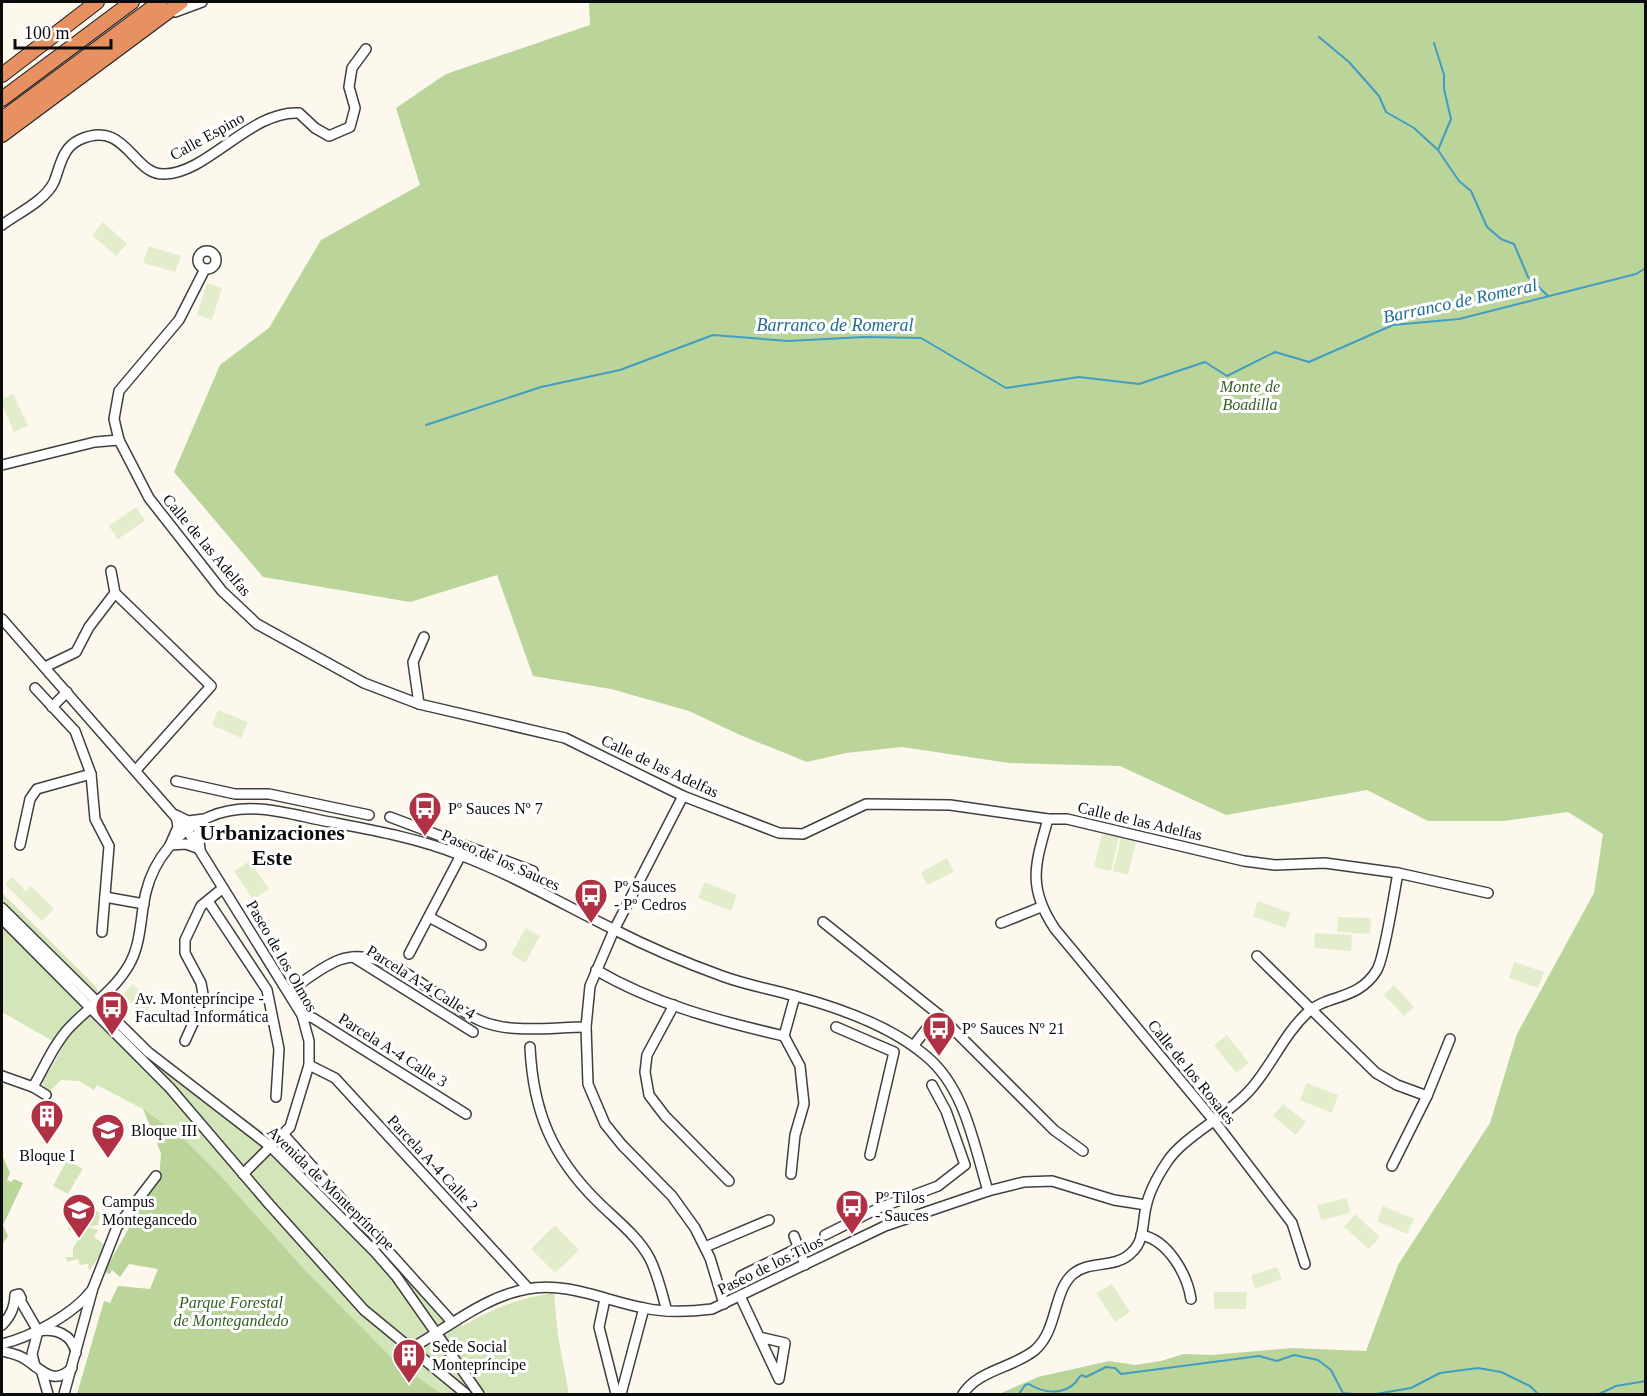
<svg xmlns="http://www.w3.org/2000/svg" width="1647" height="1396" viewBox="0 0 1647 1396" font-family="Georgia,serif">
<style>
.green{fill:#d4e5ba}
.forest{fill:#bad49a}
.pitch{fill:#e4edcb}
.lines{fill:none;stroke-linecap:round;stroke-linejoin:round}
.stream{stroke:#439cc1;stroke-width:2}
.minor-casing{stroke:#3f3f3f;stroke-width:12}
.highway-casing{stroke:#1d1d1d;stroke-width:16}
.minor{stroke:#fff;stroke-width:9}
.highway{stroke:#e79061;stroke-width:14}
.labels{text-anchor:middle;dominant-baseline:central;stroke-width:6;stroke-linejoin:round;paint-order:stroke}
.street-label{font-size:16px;fill:#0c0c0c;stroke:#fff}
.park-label{font-size:16px;font-style:italic;fill:#355e23;stroke:#fff}
.poi-label{font-size:16px;fill:#0c0c0c;stroke:#fff;text-anchor:start}
.water-label{font-size:18px;font-style:italic;fill:#216d92;stroke:#fff}
.district-label{font-size:22px;font-weight:bold;fill:#0c0c0c;stroke:#fff}
</style>
<rect width="100%" height="100%" fill="#fdf8ed"/>
<g class="green">
<path d="M2,893L96,987C119,1036 220,1100 266,1134L286,1136L463,1326C492,1308 520,1298 554,1293L558,1336L569,1394H442L397,1363L305,1270L219,1174L181,1136L143,1109L97,1085L94,1090L79,1081L61,1080L48,1093L44,1089L43,1081L63,1047L2,1012Z"/>
<path d="M67,1160L83,1169L76,1180H73L75,1182L68,1194L53,1186Z"/>
<path d="M75,1199L100,1213L98,1225L87,1227L98,1230L94,1237L106,1246L89,1271L88,1264L80,1265L78,1259L67,1262L66,1257H73V1248L85,1228L68,1230L70,1221C67,1214 66,1208 70,1200Z"/>
</g>
<g class="forest">
<path d="M589,2H1645V1394H999L1038,1377L1109,1361L1135,1365L1161,1361L1184,1354L1211,1355L1292,1348L1366,1351L1398,1265L1490,1123L1517,1034L1594,893L1603,834L1568,812L1504,821H1428L1367,790L1226,815L1120,766L1009,763L902,747L846,753L807,762L740,735L689,711L611,689L533,676L497,575L410,602L263,577L174,472L220,365L269,328L321,240L420,185L396,108L446,74L590,25Z"/>
<path d="M143,1109L181,1136L219,1174L305,1270L397,1363L442,1394H77L104,1301L110,1303L118,1286L150,1289L158,1269L129,1264L120,1277L112,1270L110,1274L104,1272L130,1226L138,1207L159,1182L161,1153Z"/>
<path d="M2,1155L10,1173L7,1180L11,1182L14,1179L23,1183L3,1225L8,1236L2,1245Z"/>
</g>
<g class="pitch">
<path d="M103,222L127,244L116,256L92,235Z"/>
<path d="M149,246L181,256L175,272L143,263Z"/>
<path d="M207,283L222,288L212,320L197,315Z"/>
<path d="M13,394L28,425L14,432L2,404V399Z"/>
<path d="M136,507L145,521L118,539L109,526Z"/>
<path d="M218,710L248,722L241,738L212,725Z"/>
<path d="M1102,834L1119,837L1111,871L1094,867Z"/>
<path d="M1121,838L1136,842L1128,875L1113,871Z"/>
<path d="M947,858L954,872L927,885L921,872Z"/>
<path d="M250,861L269,889L253,900L234,871Z"/>
<path d="M12,877L25,890L20,896L31,886L54,909L42,921L5,884Z"/>
<path d="M705,882L737,895L731,911L698,898Z"/>
<path d="M1258,901L1291,913L1285,928L1253,916Z"/>
<path d="M1338,917L1371,918L1370,934L1337,932Z"/>
<path d="M526,928L540,936L525,963L511,954Z"/>
<path d="M1315,933L1352,935L1351,951L1314,948Z"/>
<path d="M1514,962L1544,972L1538,988L1509,978Z"/>
<path d="M133,984L152,1005L141,1014L123,994Z"/>
<path d="M1394,985L1414,1007L1404,1016L1384,995Z"/>
<path d="M1227,1035L1249,1063L1236,1073L1214,1045Z"/>
<path d="M1307,1083L1338,1095L1332,1113L1300,1100Z"/>
<path d="M1283,1104L1306,1122L1296,1135L1273,1116Z"/>
<path d="M1347,1198L1350,1213L1321,1220L1317,1205Z"/>
<path d="M1383,1206L1414,1219L1407,1234L1377,1221Z"/>
<path d="M1355,1214L1380,1237L1369,1249L1344,1227Z"/>
<path d="M555,1225L579,1250L555,1273L531,1249Z"/>
<path d="M1277,1267L1282,1279L1255,1289L1251,1275Z"/>
<path d="M1112,1284L1130,1312L1115,1322L1096,1293Z"/>
<path d="M1214,1292H1247L1246,1309H1214Z"/>
</g>
<g class="lines">
<g class="stream">
<path d="M1319,37L1349,62L1379,96L1386,112L1414,128L1438,150"/>
<path d="M1434,43L1444,75V89L1451,119L1438,150L1459,181L1471,191L1487,227L1501,239L1514,244L1528,277L1548,296"/>
<path d="M426,425L541,387L620,370L713,335L788,341L864,337L921,338L1006,388L1079,377L1139,384L1205,362L1227,376L1275,352L1309,362L1393,325L1459,319L1636,274L1646,268"/>
<path d="M1019,1394L1025,1385L1029,1384C1043,1393 1063,1396 1076,1382C1078,1379 1079,1376 1082,1375L1086,1377L1106,1367L1115,1368L1121,1374L1259,1356L1277,1361L1294,1355L1318,1360L1331,1370L1343,1393L1354,1394"/>
<path d="M1376,1394L1411,1388L1440,1373L1478,1368L1501,1372L1530,1386L1538,1394"/>
<path d="M1599,1394L1616,1386L1646,1381"/>
</g>
<defs>
<g id="minor">
<path d="M175,12L202,2"/>
<path d="M2,225C18,213 45,201 54,182C60,167 62,148 79,140C127,118 132,176 165,174C208,173 251,110 299,113L315,128L329,136L350,127L355,108L349,87L352,68L366,49"/>
<circle cx="207" cy="260" r="9"/>
<path d="M205,269L179,320L119,391L114,419L119,440L149,498L222,591L257,624L364,683L419,704L565,738L683,796L779,833L803,834L866,804L950,805L1048,819H1067L1244,861L1275,865L1325,863L1398,873L1488,893"/>
<path d="M2,465L95,442L119,440"/>
<path d="M115,593L211,686L136,770"/>
<path d="M2,619L187,830L302,1015L309,1041V1065L290,1127L243,1174"/>
<path d="M45,667L76,652L89,627L115,593L111,571"/>
<path d="M35,688L75,731L91,774L95,819L109,846L102,932"/>
<path d="M419,704L413,662L424,637"/>
<path d="M52,707L67,692"/>
<path d="M176,781L235,794H269L369,815"/>
<path d="M683,796L614,930L590,986L586,1027L588,1084L605,1124L622,1145L672,1196L695,1228L710,1258L724,1304"/>
<path d="M176,815L188,821L204,819L198,833L200,849L186,844L170,845L178,827Z"/>
<path d="M390,817L533,871"/>
<path d="M1048,819C1035,865 1027,887 1055,929L1215,1122L1292,1223L1305,1264"/>
<path d="M20,845L30,799L37,789L91,774"/>
<path d="M105,897L144,904"/>
<path d="M208,901L267,990L279,1049L276,1097"/>
<path d="M2,908L148,1052L271,1147L375,1252L396,1276L479,1394"/>
<path d="M429,917L481,945"/>
<path d="M2,919L170,1088L269,1204L364,1310L466,1394"/>
<path d="M823,922L938,1014L1054,1130L1083,1151"/>
<path d="M1001,923L1041,907"/>
<path d="M409,954L461,855"/>
<path d="M1257,956L1376,1073L1397,1085L1427,1096"/>
<path d="M353,957L473,1032"/>
<path d="M596,970C654,1004 719,1021 784,1036L795,996"/>
<path d="M289,991C305,981 321,967 339,960C388,942 438,1003 481,1021C512,1034 553,1027 586,1027"/>
<path d="M674,1005L647,1055L645,1072L649,1095L665,1116L729,1181"/>
<path d="M302,1015L313,1018L466,1114"/>
<path d="M836,1027L894,1052L870,1155"/>
<path d="M784,1036L800,1066L804,1104L795,1135L791,1174"/>
<path d="M185,1041L200,1008L203,994L201,983L185,953V940L201,906L223,888"/>
<path d="M914,1045L938,1014"/>
<path d="M530,1047C533,1111 552,1157 598,1202C616,1220 638,1236 650,1259C658,1275 662,1294 667,1311"/>
<path d="M309,1065L335,1078L528,1288"/>
<path d="M2,1076L33,1087"/>
<path d="M46,1095L33,1087C44,1068 54,1044 69,1028C89,1007 114,991 129,965C142,942 140,916 146,892C154,859 178,830 209,817C246,801 282,812 320,820C366,829 415,837 460,855C513,875 562,904 613,929C648,947 686,963 722,976C746,985 771,989 795,996C840,1008 891,1026 926,1056C965,1088 974,1145 988,1191"/>
<path d="M284,1135L452,1322"/>
<path d="M1392,1166L1427,1096L1450,1039"/>
<path d="M825,1235L879,1208L938,1186L965,1165L946,1111L932,1085"/>
<path d="M1141,1235C1168,1240 1187,1274 1191,1299"/>
<path d="M794,1236L805,1265"/>
<path d="M705,1247L769,1220"/>
<path d="M741,1276L798,1248"/>
<path d="M740,1296L779,1379L785,1343L759,1337"/>
<path d="M605,1299L599,1327L616,1394"/>
<path d="M20,1300L38,1331"/>
<path d="M2,1325C11,1316 15,1306 15,1295L19,1294L21,1298L16,1301"/>
<path d="M39,1331C56,1328 73,1335 76,1353"/>
<path d="M2,1344C31,1337 74,1314 92,1290"/>
<path d="M410,1349C448,1328 483,1297 527,1289C566,1281 606,1301 644,1308C667,1313 688,1312 712,1309L885,1226L988,1191L1024,1182L1052,1181L1114,1200L1146,1205"/>
<path d="M2,1351C10,1353 18,1354 25,1359C41,1369 53,1387 72,1368"/>
<path d="M35,1366L32,1354L38,1331"/>
<path d="M42,1373L48,1394"/>
<path d="M64,1394L93,1288L117,1227L156,1176"/>
<path d="M621,1394L644,1308"/>
<path d="M963,1394C978,1370 1013,1368 1035,1350C1058,1330 1053,1291 1073,1274C1089,1260 1115,1269 1131,1253C1145,1241 1142,1223 1146,1207C1149,1192 1159,1174 1167,1162C1183,1137 1227,1116 1249,1091C1272,1066 1283,1035 1308,1012C1328,994 1358,1001 1377,970C1385,956 1394,893 1398,873"/>
</g>
<g id="highway">
<path d="M2,75L97,2"/>
<path d="M2,99L132,2"/>
<path d="M2,119L160,2"/>
<path d="M2,135L181,2"/>
</g>
</defs>
<use href="#minor" class="minor-casing"/>
<use href="#highway" class="highway-casing"/>
<use href="#minor" class="minor"/>
<use href="#highway" class="highway"/>
</g>
<defs>
<symbol id="bus-pin" viewBox="-11 -11 22 30"><path d="M0 17L-7.5 6A9.5 9.5 0 1 1 7.5 6Z" fill="#b03144" stroke="#fff"/><path d="M-5-6H5V4H4V6H2V4H-2V6H-4V4H-5ZM-3.5-4V0h7V-4ZM-3.5 1.2v1.5H-2V1.2ZM2 1.2v1.5H3.5V1.2Z" fill="#fff"/></symbol>
<symbol id="building-pin" viewBox="-11 -11 22 30"><path d="M0 17L-7.5 6A9.5 9.5 0 1 1 7.5 6Z" fill="#b03144" stroke="#fff"/><path d="M-4-6H4V6H1V3H-1V6H-4ZM-2.5-4.3h1.7v1.8h-1.7ZM.8-4.3h1.7v1.8H.8ZM-2.5-1h1.7V.8h-1.7ZM.8-1h1.7V.8H.8Z" fill="#fff"/></symbol>
<symbol id="university-pin" viewBox="-11 -11 22 30"><path d="M0 17L-7.5 6A9.5 9.5 0 1 1 7.5 6Z" fill="#b03144" stroke="#fff"/><path d="M0-5L7-2L0 1L-7-2ZM-4 1L0 2.5L4 1V4Q0 6-4 4Z" fill="#fff"/></symbol>
</defs>
<g fill-rule="evenodd">
<use href="#bus-pin" x="406" y="789" width="38" height="52"/>
<use href="#bus-pin" x="572" y="876" width="38" height="52"/>
<use href="#bus-pin" x="93" y="988" width="38" height="52"/>
<use href="#bus-pin" x="920" y="1009" width="38" height="52"/>
<use href="#building-pin" x="28" y="1097" width="38" height="52"/>
<use href="#university-pin" x="89" y="1111" width="38" height="52"/>
<use href="#bus-pin" x="833" y="1187" width="38" height="52"/>
<use href="#university-pin" x="60" y="1191" width="38" height="52"/>
<use href="#building-pin" x="390" y="1336" width="38" height="52"/>
</g>
<g class="labels">
<g class="street-label">
<text transform="translate(207 136) rotate(-29)">Calle Espino</text>
<text transform="translate(207 545) rotate(50)">Calle de las Adelfas</text>
<text transform="translate(660 766) rotate(25)">Calle de las Adelfas</text>
<text transform="translate(1140 821) rotate(13)">Calle de las Adelfas</text>
<text transform="translate(501 860) rotate(24)">Paseo de los Sauces</text>
<text transform="translate(282 956) rotate(60)">Paseo de los Olmos</text>
<text transform="translate(421 982) rotate(32)">Parcela A-4 Calle 4</text>
<text transform="translate(393 1050) rotate(32)">Parcela A-4 Calle 3</text>
<text transform="translate(1192 1072) rotate(51)">Calle de los Rosales</text>
<text transform="translate(433 1163) rotate(47)">Parcela A-4 Calle 2</text>
<text transform="translate(331 1188) rotate(44)">Avenida de Montepríncipe</text>
<text transform="translate(770 1265) rotate(-26)">Paseo de los Tilos</text>
</g>
<g class="park-label">
<text x="1250" y="386">Monte de<tspan x="1250" dy="18">Boadilla</tspan></text>
<text x="231" y="1302">Parque Forestal<tspan x="231" dy="18">de Montegandedo</tspan></text>
</g>
<g class="poi-label">
<text x="448" y="808">Pº Sauces Nº 7</text>
<text x="614" y="886">Pº Sauces<tspan x="614" dy="18">- Pº Cedros</tspan></text>
<text x="135" y="998">Av. Montepríncipe -<tspan x="135" dy="18">Facultad Informática</tspan></text>
<text x="962" y="1028">Pº Sauces Nº 21</text>
<text x="131" y="1130">Bloque III</text>
<text x="47" y="1155" text-anchor="middle">Bloque I</text>
<text x="875" y="1197">Pº Tilos<tspan x="875" dy="18">- Sauces</tspan></text>
<text x="102" y="1201">Campus<tspan x="102" dy="18">Montegancedo</tspan></text>
<text x="432" y="1346">Sede Social<tspan x="432" dy="18">Montepríncipe</tspan></text>
</g>
<g class="water-label">
<text transform="translate(1460 301) rotate(-12)">Barranco de Romeral</text>
<text x="835" y="325">Barranco de Romeral</text>
</g>
<g class="district-label">
<text x="272" y="832">Urbanizaciones<tspan x="272" dy="25">Este</tspan></text>
</g>
</g>
<rect width="1647" height="1396" fill="none" stroke="#0c0c0c" stroke-width="6"/>
<path d="M15 39v9h96v-9" fill="none" stroke="#0c0c0c" stroke-width="3"/>
<text x="24" y="39" font-size="18" fill="#0c0c0c" stroke="#ffffff" stroke-width="4.5" paint-order="stroke">100 m</text>
</svg>
